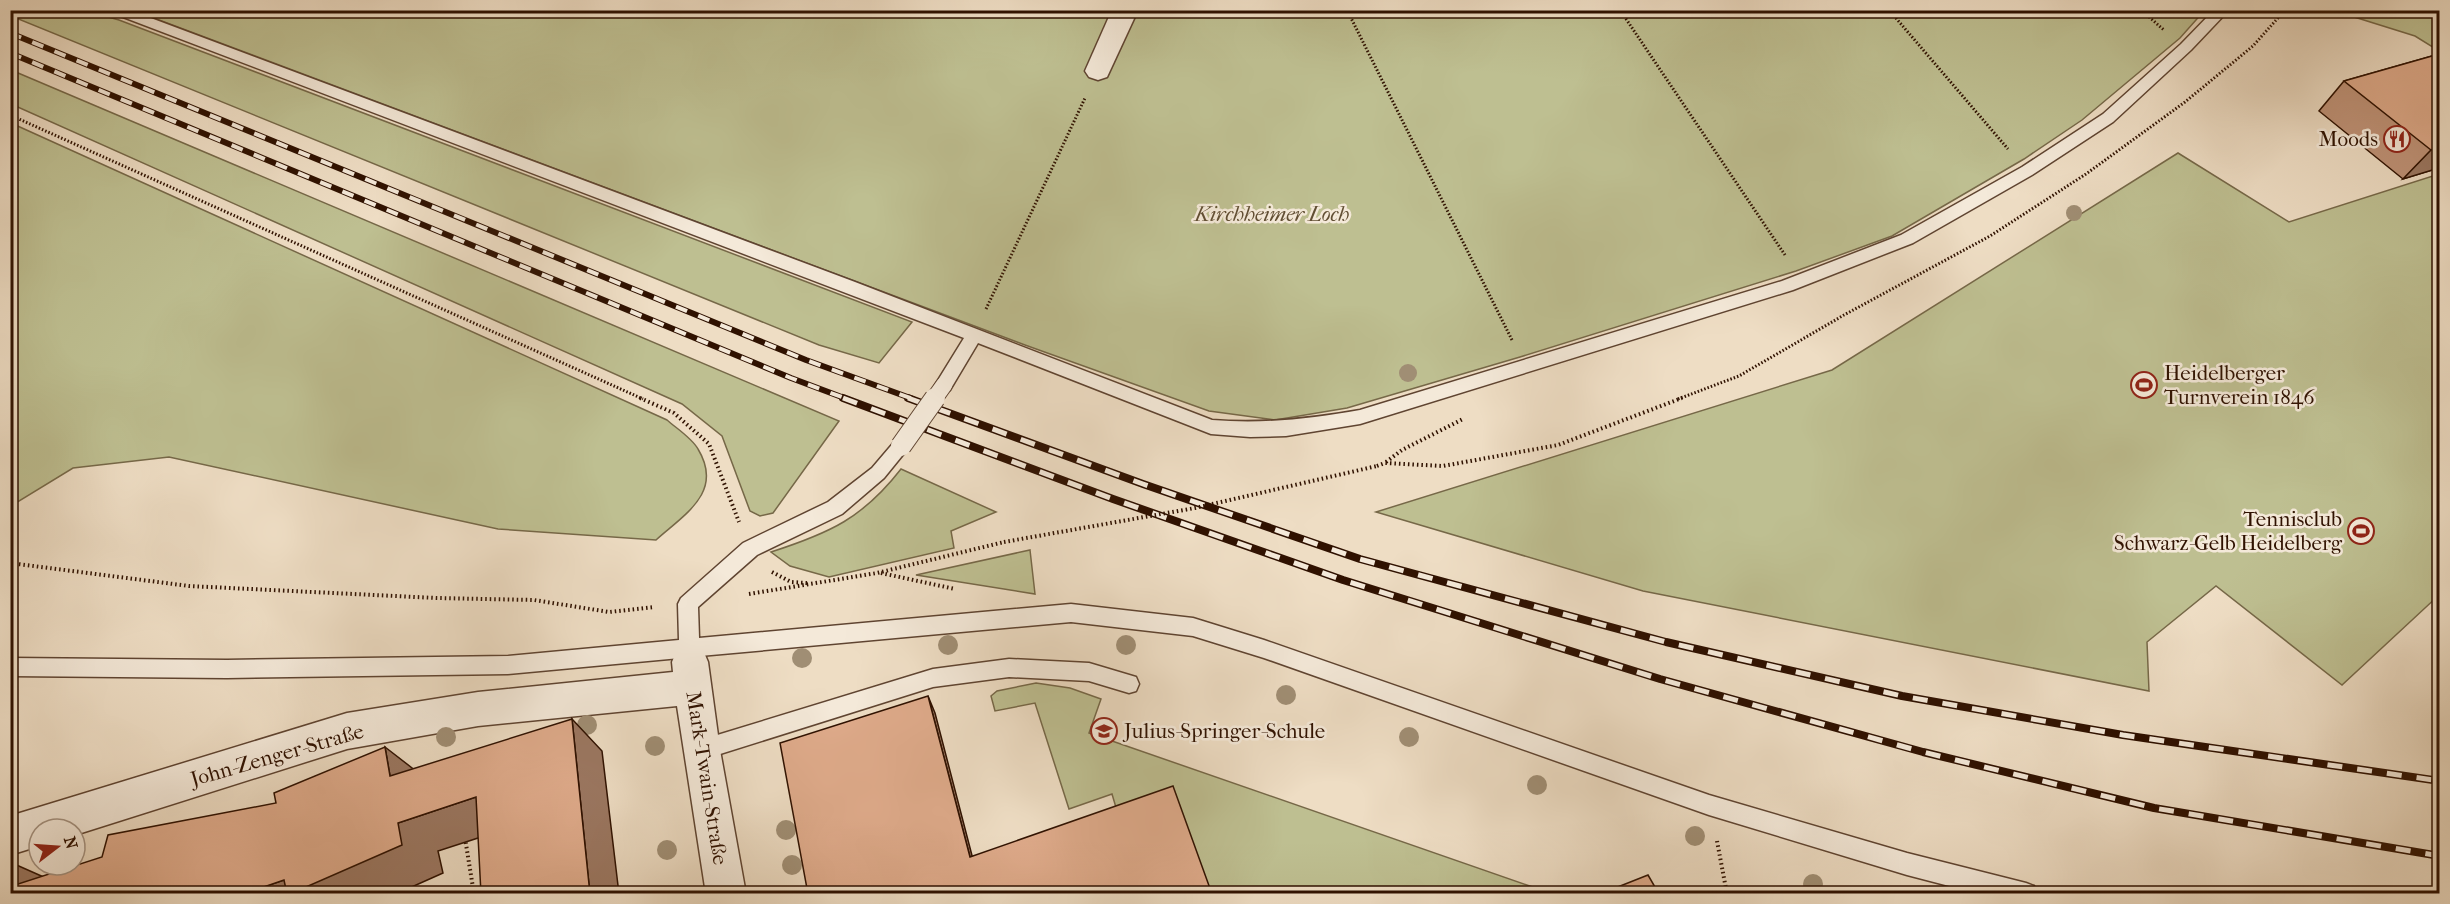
<svg xmlns="http://www.w3.org/2000/svg" width="2450" height="904" viewBox="0 0 2450 904" font-family="'IM FELL French Canon',serif">
<style>
.green{fill:#bebf91;stroke:#766848;stroke-width:1.5}
.lines{fill:none;stroke-linecap:round;stroke-linejoin:round}
.service-casing{stroke:#5f4431;stroke-width:3}
.minor-casing{stroke:#5f4431;stroke-width:3}
.path-far1{stroke:#2f1100;stroke-width:3;stroke-dasharray:1.5 2;stroke-linecap:butt}
.path{stroke:#2f1100;stroke-width:4;stroke-dasharray:1.5 3;stroke-linecap:butt}
.service{fill:#f4e9d9;fill-rule:evenodd}
.minor{fill:#f4e9d9;fill-rule:evenodd}
.rail-far1-casing{stroke:#2f1100;stroke-width:6}
.rail-casing{stroke:#2f1100;stroke-width:8}
.rail-far1{stroke:#f4e9d9;stroke-width:4;stroke-dasharray:12;stroke-linecap:butt}
.rail{stroke:#f4e9d9;stroke-width:5;stroke-dasharray:15;stroke-linecap:butt}
.service-bridge-far1-casing{stroke:#5f4431;stroke-width:18;stroke-linecap:butt}
.service-bridge-casing{stroke:#5f4431;stroke-width:22;stroke-linecap:butt}
.path-bridge{stroke:#2f1100;stroke-width:4;stroke-dasharray:1.5 3;stroke-linecap:butt}
.service-bridge-far1{stroke:#f4e9d9;stroke-width:16}
.service-bridge{stroke:#f4e9d9;stroke-width:20}
.tree{fill:#a08e74}
.wall{fill:#bf9277;stroke:#2f1100;stroke-width:1.5}
.shaded-wall{fill:#9b7761;stroke:#2f1100;stroke-width:1.5}
.building{fill:#deaa8a;stroke:#2f1100;stroke-width:1.5}
.labels{text-anchor:middle;dominant-baseline:central;stroke-width:5;stroke-linejoin:round;paint-order:stroke}
.poi-label{font-size:21px;fill:#2f1100;stroke:#f4e9d9;text-anchor:end}
.park-label{font-size:21px;font-style:italic;fill:#614e33;stroke:#f4e9d9}
.street-label{font-size:21px;fill:#2f1100;stroke:#f4e9d9}
</style>
<rect width="100%" height="100%" fill="#eeddc4"/>
<filter id="stains"><feTurbulence type="fractalNoise" baseFrequency=".00333" numOctaves="4"/><feColorMatrix values="0 0 0 0 .2 0 0 0 0 .09 0 0 0 0 .02 0 0 0 .5 -.17"/></filter>
<radialGradient id="worn" r=".72"><stop offset=".6" stop-color="#630" stop-opacity="0"/><stop offset="1" stop-color="#630" stop-opacity=".3"/></radialGradient>
<g class="green">
<path d="M10,11H87L119,20L912,322L879,363L819,345L11,16Z"/>
<path d="M135,11H2204L2180,38L2082,120L2024,159L1892,236L1796,271L1520,357L1347,408L1275,420L1209,411L1025,345Z"/>
<path d="M2335,11H2439V51L2415,36Z"/>
<path d="M11,70L839,421L773,513L760,516L750,511L722,436L682,404L11,104Z"/>
<path d="M11,123L667,420C676,428 692,438 698,449C724,492 685,514 656,540L498,529L169,457L73,468L11,506Z"/>
<path d="M2178,153L2289,222L2439,174V595L2342,685L2216,586L2147,642L2149,691L1643,591L1376,512L1832,370Z"/>
<path d="M901,469L996,512L951,531L954,548L829,577L790,566L771,552C830,533 863,518 901,469Z"/>
<path d="M1030,550L1035,594L916,575Z"/>
<path d="M1036,683L1070,688L1101,699L1089,733L1550,893H1207L1120,821L1112,794L1069,809L1035,703L995,711L991,696L997,691Z"/>
</g>
<g class="lines">
<defs>
<g id="service">
<path d="M104,10L132,11L855,282L1212,420C1263,424 1310,419 1360,410L1782,281L1901,235L2022,167L2103,114L2181,44L2214,10H2229L2191,50L2113,122L2032,175L1913,243L1793,290L1360,424L1286,436L1250,437L1211,434L978,343L950,390L944,392L938,390L935,385L964,338L123,17L106,13Z"/>
<path d="M901,439L907,441L910,446L884,478L842,514L757,555L698,607L699,638L1071,604L1193,618L1264,640L1709,795L1907,853L2026,883L2034,886L2037,894H1980L1907,875L1709,815L1264,658L1193,636L1071,622L700,656L697,667L690,670L683,667L680,658L508,674L227,678L10,676V658L227,660L508,656L679,640L678,604L681,598L743,543L828,502L872,468L895,441Z"/>
<path d="M1009,659L1089,663L1136,677L1139,684L1136,691L1129,693L1089,681L1009,677L933,687L701,760L694,757L691,750L694,743L701,740L933,669Z"/>
</g>
<g id="minor">
<path d="M1112,10H1138L1107,77L1098,80L1089,77L1085,71Z"/>
<path d="M690,645L703,650L708,662L720,750L746,894H706L677,706L478,726L347,749L75,835V829H39V846L10,855V816L347,713L478,692L673,672L672,662L677,650Z"/>
</g>
</defs>
<use href="#service" class="service-casing"/>
<use href="#minor" class="minor-casing"/>
<g class="path-far1">
<path d="M1347,10L1512,340"/>
<path d="M1620,10L1785,255"/>
<path d="M1889,10L2008,149"/>
<path d="M2141,10L2164,30"/>
<path d="M10,115L643,399"/>
<path d="M986,309L1085,98"/>
<path d="M1678,399L1739,376L1844,315L1990,236L2086,174L2185,102L2253,46L2285,10"/>
</g>
<g class="path">
<path d="M640,398L674,413L709,444L739,522"/>
<path d="M1386,462L1402,450L1463,419"/>
<path d="M1377,466L1385,463L1443,466L1558,445L1682,398"/>
<path d="M10,563L189,586L436,598L534,600L609,612L655,607"/>
<path d="M772,572L791,582L807,583"/>
<path d="M881,573L955,589"/>
<path d="M749,594L877,573L1004,542"/>
<path d="M465,838L474,894"/>
<path d="M1717,841L1727,894"/>
</g>
<use href="#service" class="service"/>
<use href="#minor" class="minor"/>
<defs>
<g id="rail-far1">
<path d="M10,33L806,360L913,399"/>
<path d="M10,53L791,378L847,399"/>
</g>
<g id="rail">
<path d="M843,398L1113,499L1343,580L1660,679L1923,752L2154,808L2440,856"/>
<path d="M908,398L1143,484L1360,559L1666,642L1902,696L2123,735L2440,781"/>
</g>
</defs>
<use href="#rail-far1" class="rail-far1-casing"/>
<use href="#rail" class="rail-casing"/>
<use href="#rail-far1" class="rail-far1"/>
<use href="#rail" class="rail"/>
<defs>
<path id="service-bridge-far1" d="M934,399L944,385"/>
<path id="service-bridge" d="M901,446L935,398"/>
</defs>
<use href="#service-bridge-far1" class="service-bridge-far1-casing"/>
<use href="#service-bridge" class="service-bridge-casing"/>
<path class="path-bridge" d="M1004,542L1195,508L1377,466"/>
<use href="#service-bridge-far1" class="service-bridge-far1"/>
<use href="#service-bridge" class="service-bridge"/>
</g>
<g class="tree">
<circle cx="2074" cy="213" r="8"/>
<circle cx="1408" cy="373" r="9"/>
<circle cx="948" cy="645" r="10"/>
<circle cx="1126" cy="645" r="10"/>
<circle cx="802" cy="658" r="10"/>
<circle cx="1286" cy="695" r="10"/>
<circle cx="587" cy="725" r="10"/>
<circle cx="446" cy="737" r="10"/>
<circle cx="1409" cy="737" r="10"/>
<circle cx="655" cy="746" r="10"/>
<circle cx="1537" cy="785" r="10"/>
<circle cx="786" cy="830" r="10"/>
<circle cx="1695" cy="836" r="10"/>
<circle cx="667" cy="850" r="10"/>
<circle cx="792" cy="865" r="10"/>
<circle cx="1813" cy="884" r="10"/>
</g>
<path class="wall" d="M2439,54V168L2403,179L2319,111L2344,81Z"/>
<g class="shaded-wall">
<path d="M2439,148V168L2403,179L2431,150Z"/>
<path d="M928,696L935,713L976,871L970,857Z"/>
<path d="M572,719L602,751L619,894H590Z"/>
<path d="M385,747L425,778L390,776Z"/>
<path d="M476,797L512,827L438,851L443,873L396,894H243L284,880L398,823Z"/>
<path d="M12,863L73,890L12,886Z"/>
</g>
<g class="building">
<path d="M2439,54V148L2431,150L2344,81Z"/>
<path d="M928,696L970,857L1173,786L1212,894H808L780,743Z"/>
<path d="M572,719L590,894H481L476,797L398,823L402,845L290,894H287L284,880L243,894H10V863H12V886L102,857L108,835L276,803L274,793L385,747L390,776Z"/>
<path d="M1648,875L1659,894H1600Z"/>
</g>
<defs>
<symbol id="restaurant-ring" viewBox="-11 -11 22 22"><circle r="9.5" fill="#f4e9d9" stroke="#8f2418" stroke-width="1.5"/><path d="M-5-6h1v4h1v-4h1v4h1v-4h1v5L-1.5 .5V6h-2V.5L-5-1ZM5-6V6H3V1.5H1.5Q1.5-4 5-6Z" fill="#8f2418"/></symbol>
<symbol id="stadium-ring" viewBox="-11 -11 22 22"><circle r="9.5" fill="#f4e9d9" stroke="#8f2418" stroke-width="1.5"/><path d="M0-5a6.5 5 0 1 0 0 10a6.5 5 0 1 0 0-10ZM-3.5-1.8h7v3.6h-7Z" fill="#8f2418"/></symbol>
<symbol id="school-ring" viewBox="-11 -11 22 22"><circle r="9.5" fill="#f4e9d9" stroke="#8f2418" stroke-width="1.5"/><path d="M0-5L7-2L0 1L-7-2ZM-4 1L0 2.5L4 1V4Q0 6-4 4Z" fill="#8f2418"/></symbol>
</defs>
<g fill-rule="evenodd">
<use href="#restaurant-ring" x="2382" y="124" width="30" height="30"/>
<use href="#stadium-ring" x="2129" y="370" width="30" height="30"/>
<use href="#stadium-ring" x="2346" y="516" width="30" height="30"/>
<use href="#school-ring" x="1089" y="716" width="30" height="30"/>
</g>
<g class="labels">
<g class="poi-label">
<text x="2378" y="139">Moods</text>
<text x="2164" y="373" text-anchor="start">Heidelberger<tspan x="2164" dy="24">Turnverein 1846</tspan></text>
<text x="2342" y="519">Tennisclub<tspan x="2342" dy="24">Schwarz-Gelb Heidelberg</tspan></text>
<text x="1124" y="731" text-anchor="start">Julius-Springer-Schule</text>
</g>
<g class="park-label">
<text x="1272" y="214">Kirchheimer Loch</text>
</g>
<g class="street-label">
<text transform="translate(277 755) rotate(-16)">John-Zenger-Straße</text>
<text transform="translate(707 778) rotate(81)">Mark-Twain-Straße</text>
</g>
</g>
<rect width="2450" height="904" fill="none" stroke="#eeddc4" stroke-width="36"/>
<rect x="12" y="12" width="2426" height="880" fill="none" stroke="#2f1100" stroke-width="3"/>
<rect x="18" y="18" width="2414" height="868" fill="none" stroke="#2f1100" stroke-width="1.5"/>
<g transform="translate(57 847) rotate(73)"><circle r="28" fill="#f4e9d9" stroke="#a59382" stroke-width="1.5"/>
<path d="M0-4.5L10 22L0 15L-10 22Z" fill="#8f2418"/>
<text y="-9" font-size="16" font-weight="bold" text-anchor="middle" fill="#2f1100">N</text>
</g>
<rect width="100%" height="100%" filter="url(#stains)"/>
<rect width="100%" height="100%" fill="url(#worn)"/>
</svg>
